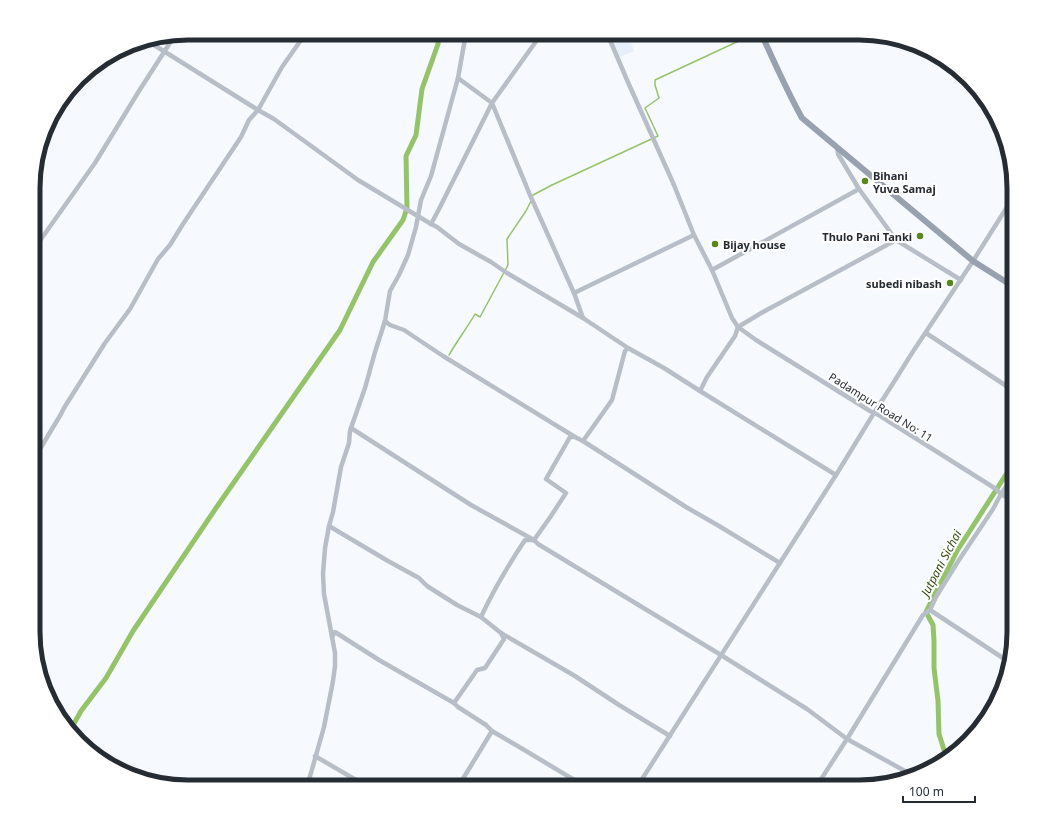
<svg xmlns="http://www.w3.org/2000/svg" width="1047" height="820" viewBox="0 0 1047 820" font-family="'Noto Sans',sans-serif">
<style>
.built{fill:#e6effa}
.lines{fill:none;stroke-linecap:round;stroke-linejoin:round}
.stream{stroke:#95c369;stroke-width:1.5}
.canal{stroke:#95c369;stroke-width:5}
.street{stroke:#b7bec8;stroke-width:4.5}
.secondary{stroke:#97a1af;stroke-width:6}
.poi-dot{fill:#58881b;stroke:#fff;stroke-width:1.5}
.labels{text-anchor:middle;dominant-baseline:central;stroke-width:4;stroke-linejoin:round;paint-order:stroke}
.poi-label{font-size:11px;font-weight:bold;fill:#262c34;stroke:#fff;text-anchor:start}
.street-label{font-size:11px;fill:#262c34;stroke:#fff}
.water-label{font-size:12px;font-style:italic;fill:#324f10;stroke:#fff}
.rim{fill:none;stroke:#262c34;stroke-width:5}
</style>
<rect width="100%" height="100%" fill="#f6fafe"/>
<path class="built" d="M628,34L634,51L620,57L613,41Z"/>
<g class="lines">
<g class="stream">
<path d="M532,197L533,195L552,185L658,136L645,108L659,98L655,85V80L756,33"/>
<path d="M449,355C457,341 467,328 475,314L480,317L508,265L507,239L526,211L531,201"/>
</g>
<g class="canal">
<path d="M71,729L81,711L106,678L133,631L216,508L340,330L373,262L403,220L407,208L406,156L416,135L422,89L438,44L439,33"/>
<path d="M946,756L939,734L938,701L934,668V641L933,625L926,612L957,551L1014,462"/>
</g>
<g class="street">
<path d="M607,33L627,80L674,185L694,235L712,270L732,318L738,327L756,340L870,411L877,414L996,489L1001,494L1014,502"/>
<path d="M146,40L258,110L282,67L306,33"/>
<path d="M458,78L492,103L530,195L574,293L583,318"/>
<path d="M837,148L838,154L859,189L896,240L961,280"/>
<path d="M431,224L437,227L459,244L491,262L507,273L583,318L628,348"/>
<path d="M34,249L95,163L139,91L175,35"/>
<path d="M712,270L859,189"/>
<path d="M574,293L694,235"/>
<path d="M385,321L390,325L404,330L443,356L575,437L583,441L612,400L625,351L628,348L664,368L700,391L707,377L735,336L738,327L763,312L896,240"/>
<path d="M926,333L1014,391"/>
<path d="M700,391L836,475"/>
<path d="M351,428L471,505L534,540L538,544L721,655L807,709L847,739L914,776"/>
<path d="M575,437H570L546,479L566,493L551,516L534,540H525C509,564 493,591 481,617L501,633L575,676L619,705L670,736"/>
<path d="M583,441L686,507L719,526L780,563"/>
<path d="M34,459L61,414L64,408L105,343L130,309L158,259L170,245L183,224L241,137L249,120L258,110L274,119L358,180L431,224L438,211L492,103L542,33"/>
<path d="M329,526L388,561L419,578L427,586L457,605L481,617"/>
<path d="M930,610L1009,662"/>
<path d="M332,637L335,632L379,660L454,703L458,707L486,725L492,731L521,748L586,787"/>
<path d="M454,703L477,670L485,668L504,639L501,633"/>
<path d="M315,756L368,787"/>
<path d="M307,787L324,727L333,681L335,666V653L324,594L323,574L325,548L329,526L333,512L341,467L349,443L350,431L351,428L365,388L375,352L385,321L390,291L399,275L408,255L416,227L421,200L431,176L458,78L466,33"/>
<path d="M458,787L492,731"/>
<path d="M637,787L836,475L874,413L892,385L912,353L973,261L1014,196"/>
<path d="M816,787L847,739L923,615L930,610L936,597L957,563L993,509L1001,494L1014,475"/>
</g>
<path class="secondary" d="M761,33C774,62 787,91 802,118L973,261L1014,287"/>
</g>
<g class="poi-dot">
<circle cx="865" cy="181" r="4"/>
<circle cx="920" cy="236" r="4"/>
<circle cx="715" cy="244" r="4"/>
<circle cx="950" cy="283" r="4"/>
</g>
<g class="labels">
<g class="poi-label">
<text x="873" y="175">Bihani<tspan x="873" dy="13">Yuva Samaj</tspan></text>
<text x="912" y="236" text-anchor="end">Thulo Pani Tanki</text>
<text x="723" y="244">Bijay house</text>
<text x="942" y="283" text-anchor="end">subedi nibash</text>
</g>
<g class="street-label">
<text transform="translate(881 407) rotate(32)">Padampur Road No: 11</text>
</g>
<g class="water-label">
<text transform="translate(941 563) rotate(-62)">Jutpani Sichai</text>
</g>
</g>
<path d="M0 0H1047V820H0ZM188 40H859A148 148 0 0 1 1007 188V632A148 148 0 0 1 859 780H188A148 148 0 0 1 40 632V188A148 148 0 0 1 188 40Z" fill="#fff" fill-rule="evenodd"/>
<path class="rim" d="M188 40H859A148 148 0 0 1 1007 188V632A148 148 0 0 1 859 780H188A148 148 0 0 1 40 632V188A148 148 0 0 1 188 40Z"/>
<path d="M903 796v6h72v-6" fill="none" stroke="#262c34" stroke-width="2"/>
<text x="909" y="796" font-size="12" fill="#262c34" stroke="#ffffff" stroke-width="3" paint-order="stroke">100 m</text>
</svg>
